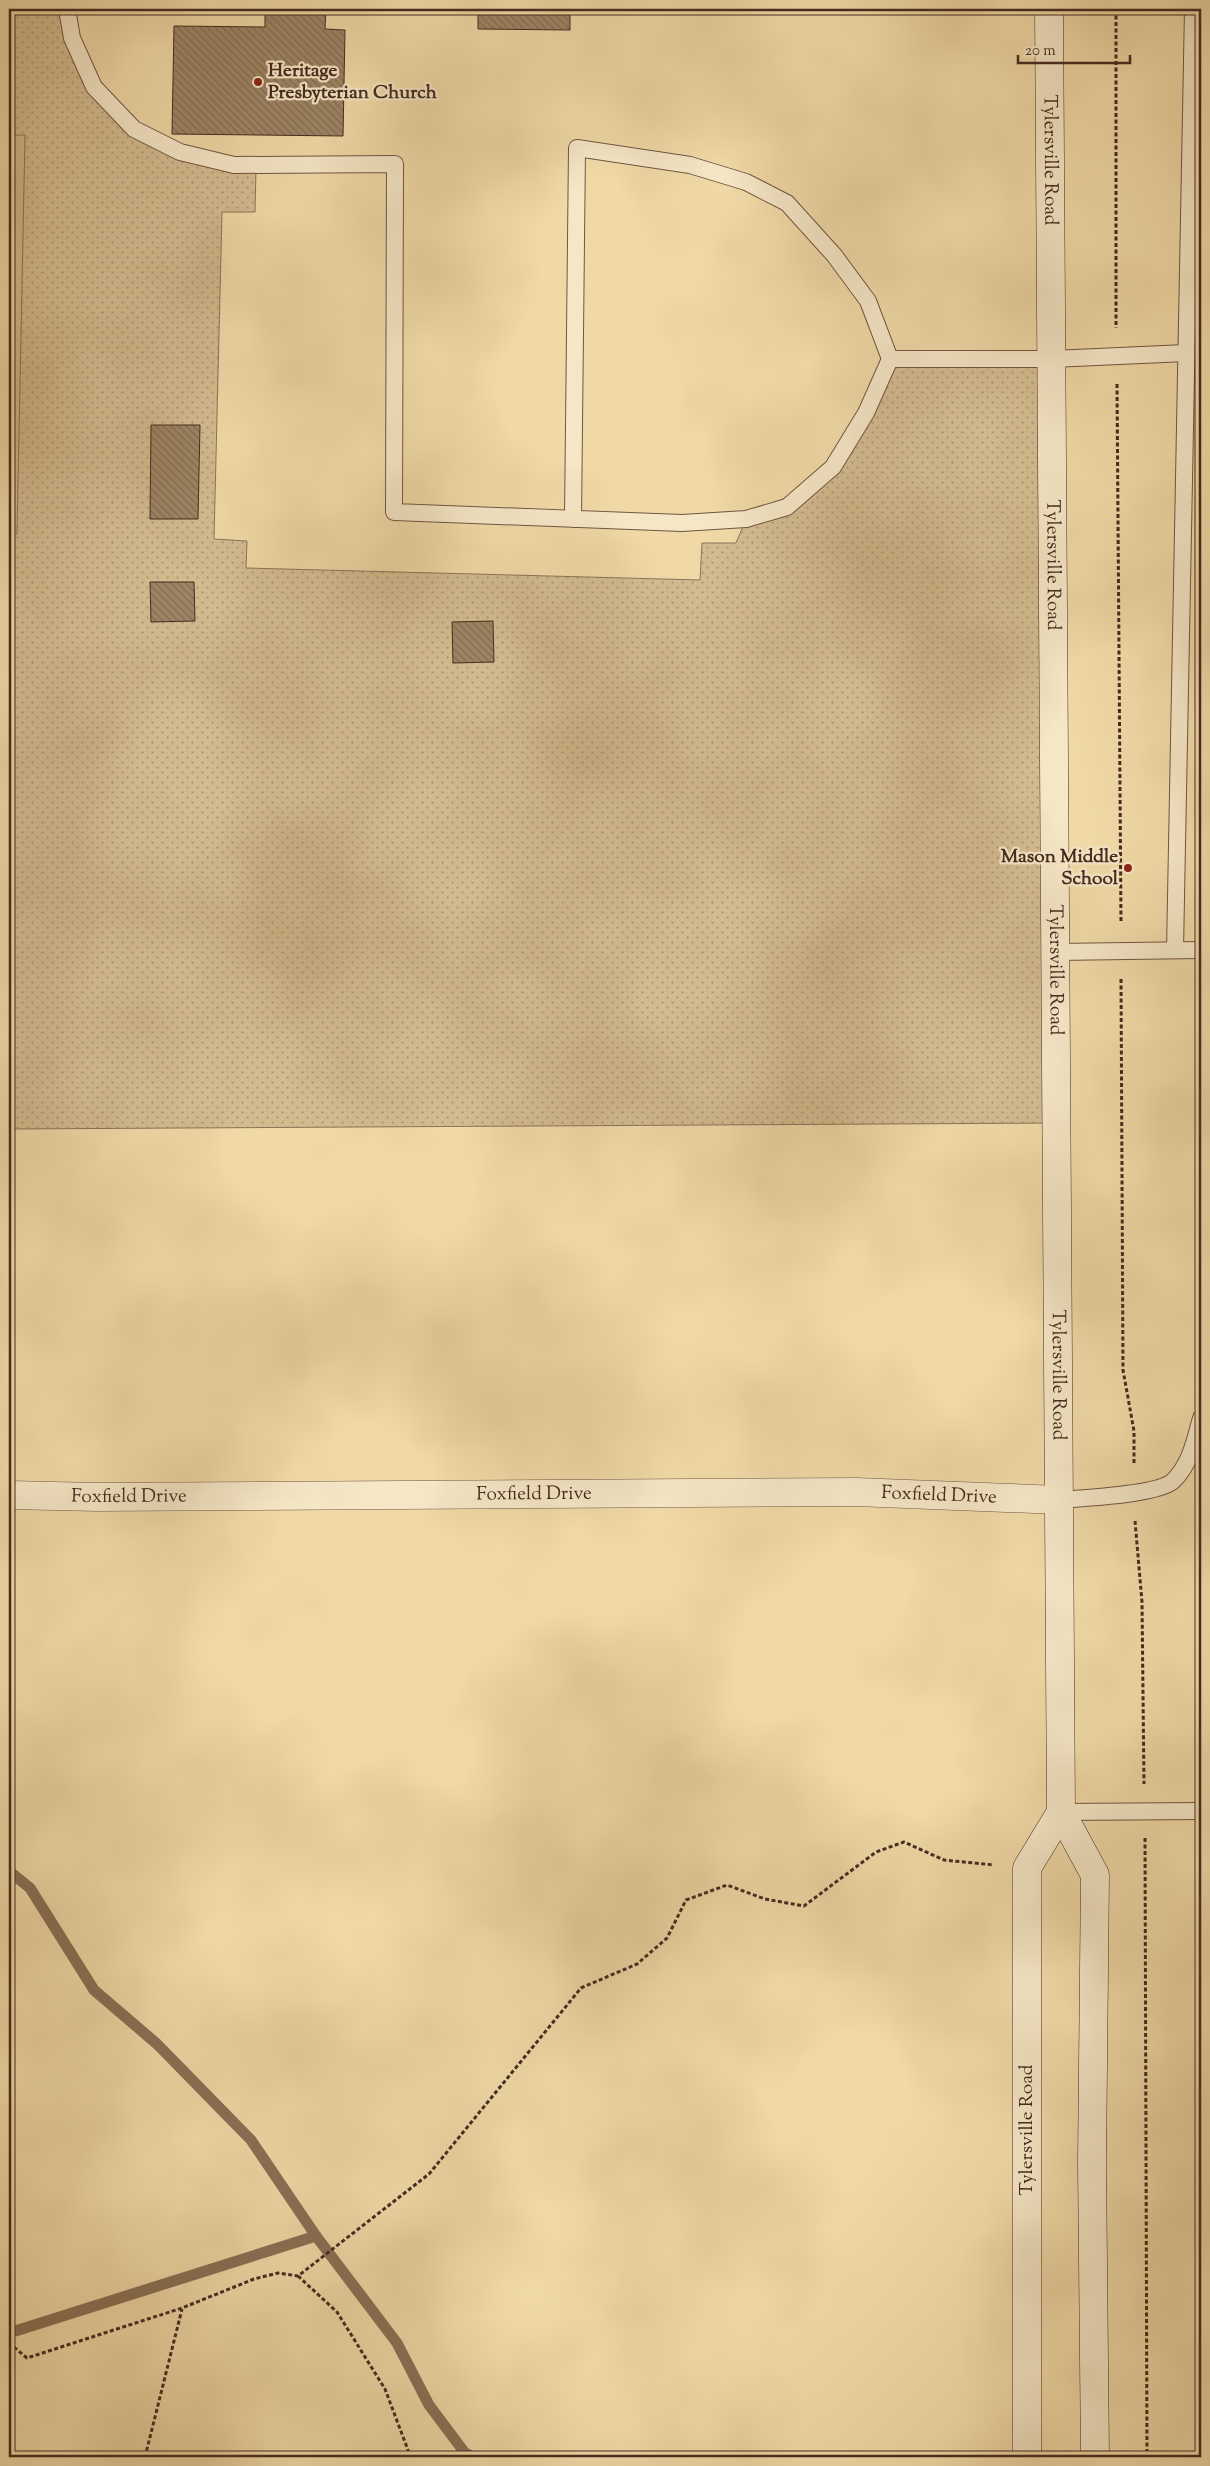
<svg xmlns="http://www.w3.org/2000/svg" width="1210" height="2466" viewBox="0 0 1210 2466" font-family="'Sorts Mill Goudy',serif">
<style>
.grass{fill:url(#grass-dots);stroke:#8c7358}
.park{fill:#d3bb90;stroke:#8c7358}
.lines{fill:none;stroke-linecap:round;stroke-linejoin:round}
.stream{stroke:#897055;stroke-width:11}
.building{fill:url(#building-back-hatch);stroke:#452b1f}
.lane-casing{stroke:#705641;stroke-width:18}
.street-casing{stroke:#705641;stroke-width:29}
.secondary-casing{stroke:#452b1f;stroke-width:29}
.path{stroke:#452b1f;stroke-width:3;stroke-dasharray:4 2.5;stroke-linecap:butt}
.lane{stroke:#f5e6c6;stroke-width:16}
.street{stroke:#f5e6c6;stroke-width:28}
.secondary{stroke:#f5e6c6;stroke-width:28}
.poi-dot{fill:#8f2418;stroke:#f5e6c6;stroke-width:2}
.labels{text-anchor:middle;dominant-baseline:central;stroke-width:4.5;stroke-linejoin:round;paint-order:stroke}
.poi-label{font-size:19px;font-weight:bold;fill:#452b1f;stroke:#f5e6c6;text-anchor:start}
.street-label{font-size:19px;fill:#452b1f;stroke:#f5e6c6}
</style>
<defs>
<pattern id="grass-dots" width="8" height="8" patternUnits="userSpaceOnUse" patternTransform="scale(1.25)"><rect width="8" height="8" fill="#d3bb90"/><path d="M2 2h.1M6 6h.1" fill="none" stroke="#ad9875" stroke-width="1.8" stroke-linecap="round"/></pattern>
<pattern id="building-back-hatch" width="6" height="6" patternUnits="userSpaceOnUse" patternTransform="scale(1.25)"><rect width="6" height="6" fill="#9e8566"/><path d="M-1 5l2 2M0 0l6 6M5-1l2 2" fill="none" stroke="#836d53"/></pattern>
</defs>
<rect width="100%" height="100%" fill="#f0d9a7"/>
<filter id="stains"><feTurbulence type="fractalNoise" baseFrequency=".004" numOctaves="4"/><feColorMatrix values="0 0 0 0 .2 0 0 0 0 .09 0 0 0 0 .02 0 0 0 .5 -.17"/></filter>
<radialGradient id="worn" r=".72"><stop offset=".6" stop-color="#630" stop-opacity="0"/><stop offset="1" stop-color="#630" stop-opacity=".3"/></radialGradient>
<path class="grass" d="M9,9H67L94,87L134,129L256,168L255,212H222L214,539L247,541L246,568L700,580L702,543H736L746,519L787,507L833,467L890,359H1052L1056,1123L9,1129Z"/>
<path class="park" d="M9,135H25L17,534H9Z"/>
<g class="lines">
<g class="stream">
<path d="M9,1871L30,1888L94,1990L157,2044L251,2140L316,2236L397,2343L429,2405L465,2453L473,2457"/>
<path d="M9,2333L316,2236"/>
</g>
</g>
<g class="building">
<path d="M265,9H326L325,29L345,30L343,136L172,134L174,26L265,27Z"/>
<path d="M478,9H570V30L478,29Z"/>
<path d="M151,425H200L198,519H150Z"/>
<path d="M150,582H194L195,621L151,622Z"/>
<path d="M493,621L494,662L453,663L452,622Z"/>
</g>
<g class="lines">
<defs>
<g id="lane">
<path d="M67,9L72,38L94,87L134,129L180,152L234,165L395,164L394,512L682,523L746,519L787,507L833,467L866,413L890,359L868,301L834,255L787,203L746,182L690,165L577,148L573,519"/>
<path d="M890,359H1052L1186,353"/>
<path d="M1175,950L1193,9"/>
<path d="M1055,952L1201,950"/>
<path d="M1059,1500C1081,1498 1158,1495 1173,1481C1190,1465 1195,1440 1201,1418"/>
<path d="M1061,1812L1201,1811"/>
</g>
<g id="street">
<path id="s1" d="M9,1495L97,1497L856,1492L1059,1500"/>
</g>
<g id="secondary">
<path id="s2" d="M1049,9L1061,1812L1095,1875L1092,2163L1095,2457"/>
<path d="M1027,2457V1868L1061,1812"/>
</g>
</defs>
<use href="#lane" class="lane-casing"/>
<use href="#street" class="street-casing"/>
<use href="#secondary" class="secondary-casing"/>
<g class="path">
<path d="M1116,9V328"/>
<path d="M1117,384L1121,923"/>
<path d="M1121,979L1123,1370L1134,1431V1465"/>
<path d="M1135,1521L1142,1602L1144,1784"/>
<path d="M1145,1838L1147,2457"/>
<path d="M298,2276L337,2312L385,2389L408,2450L409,2457"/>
<path d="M9,2343L27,2358L182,2308L254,2279L278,2273L298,2276L429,2174L581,1988L637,1964L667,1938L686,1900L727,1885L765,1899L804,1906L876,1852L904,1842L944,1860L994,1865"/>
<path d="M145,2457L182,2309"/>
</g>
<use href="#lane" class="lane"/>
<use href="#street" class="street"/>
<use href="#secondary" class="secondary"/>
</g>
<g class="poi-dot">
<circle cx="258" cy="82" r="5"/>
<circle cx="1128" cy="868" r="5"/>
</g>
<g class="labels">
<g class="poi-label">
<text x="268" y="71">Heritage<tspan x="268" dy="22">Presbyterian Church</tspan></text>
<text x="1118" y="857" text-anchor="end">Mason Middle<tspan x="1118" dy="22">School</tspan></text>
</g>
<g class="street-label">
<text stroke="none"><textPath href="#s2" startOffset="151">Tylersville Road</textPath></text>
<text stroke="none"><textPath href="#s2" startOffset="556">Tylersville Road</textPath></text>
<text stroke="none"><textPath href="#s2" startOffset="961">Tylersville Road</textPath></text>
<text stroke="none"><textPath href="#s2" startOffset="1366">Tylersville Road</textPath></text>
<text stroke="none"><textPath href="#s1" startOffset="525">Foxfield Drive</textPath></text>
<text stroke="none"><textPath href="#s1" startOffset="930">Foxfield Drive</textPath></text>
<text stroke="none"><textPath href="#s1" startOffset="120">Foxfield Drive</textPath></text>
<text transform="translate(1027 2130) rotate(-90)">Tylersville Road</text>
</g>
</g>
<rect width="1210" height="2466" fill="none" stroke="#f0d9a7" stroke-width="30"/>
<rect x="10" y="10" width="1190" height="2446" fill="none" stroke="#452b1f" stroke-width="2.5"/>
<rect x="15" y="15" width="1180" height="2436" fill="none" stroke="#452b1f"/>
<path d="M1018 55v8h112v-8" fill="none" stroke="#452b1f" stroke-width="2.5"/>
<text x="1025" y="55" font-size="15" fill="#452b1f" stroke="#f5e6c6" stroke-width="4" paint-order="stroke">20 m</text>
<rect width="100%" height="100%" filter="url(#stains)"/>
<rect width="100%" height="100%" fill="url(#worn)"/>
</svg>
